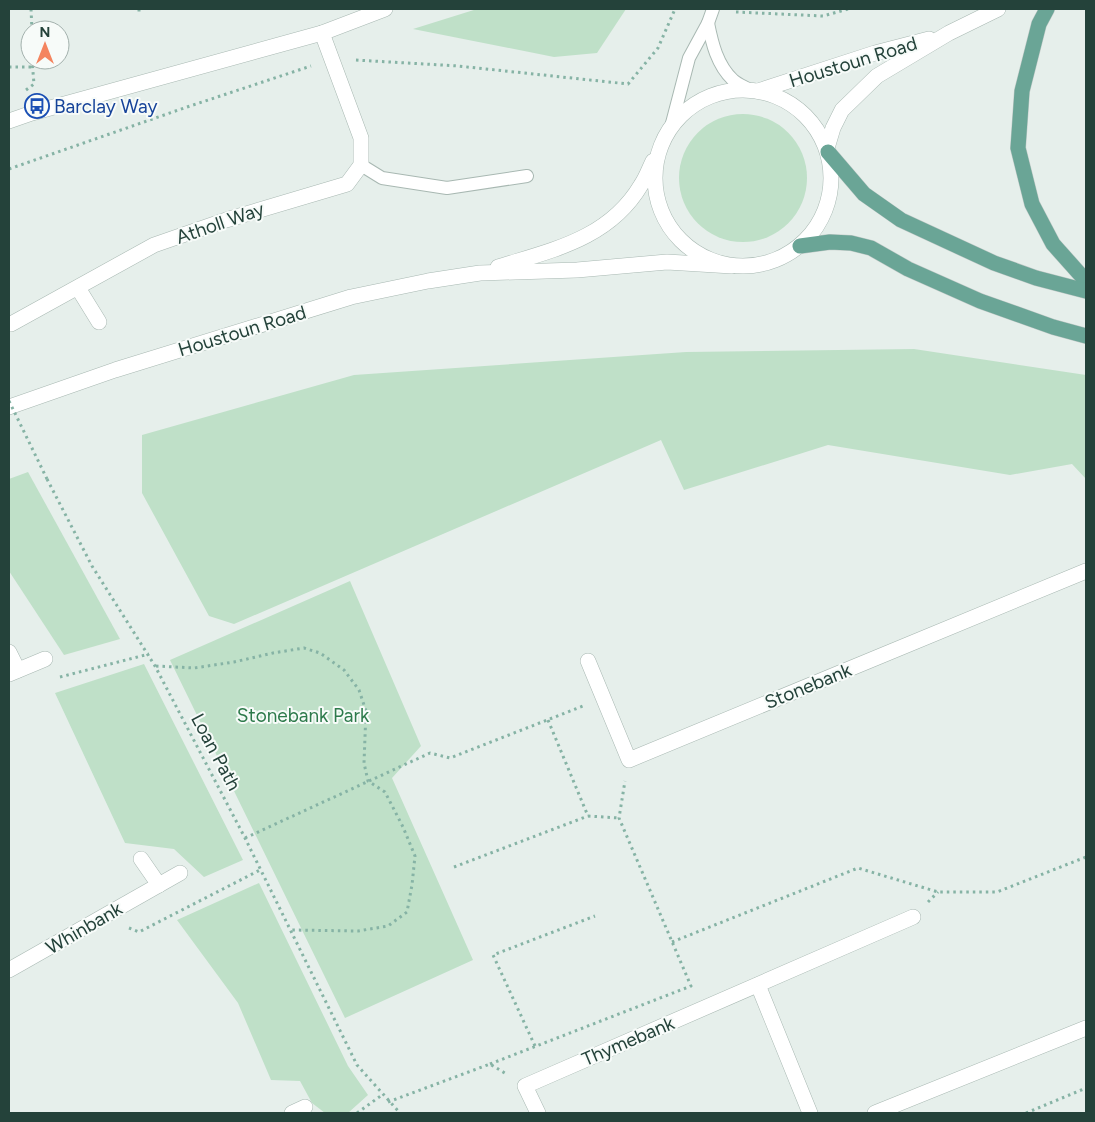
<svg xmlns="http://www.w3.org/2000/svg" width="1095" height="1122" viewBox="0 0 1095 1122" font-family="Figtree,sans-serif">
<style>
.green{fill:#bfe0c8}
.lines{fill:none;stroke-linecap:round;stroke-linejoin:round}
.service-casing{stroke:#a8b8b2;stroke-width:14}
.minor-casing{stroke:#a8b8b2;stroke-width:16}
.tertiary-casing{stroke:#a8b8b2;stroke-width:16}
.primary-casing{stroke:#c2cac8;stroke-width:16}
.path{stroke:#86b3a5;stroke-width:3;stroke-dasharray:2.5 4;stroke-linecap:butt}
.service{stroke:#fff;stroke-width:12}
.minor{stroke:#fff;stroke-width:15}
.tertiary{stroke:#fff;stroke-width:15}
.primary{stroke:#6aa596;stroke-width:15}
.path-bridge{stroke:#86b3a5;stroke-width:3;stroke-dasharray:2.5 4;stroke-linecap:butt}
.labels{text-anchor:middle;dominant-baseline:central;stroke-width:4;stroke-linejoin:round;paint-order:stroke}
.street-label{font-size:19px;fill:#24423a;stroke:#f7fbf9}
.transit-label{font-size:19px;fill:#164399;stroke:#f7fbf9;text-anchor:start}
.park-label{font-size:19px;fill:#2d7a4b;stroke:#f7fbf9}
</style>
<rect width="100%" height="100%" fill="#e6efeb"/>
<g class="green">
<path d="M477,9H626L597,53L554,57L413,29Z"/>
<circle cx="743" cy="178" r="64"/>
<path d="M914,349L1086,375V479L1072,464L1010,475L828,445L684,490L661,440L234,624L209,616L142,493V435L354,375L686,352Z"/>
<path d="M28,472L120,639L64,655L9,571V479Z"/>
<path d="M350,581L421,746L392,778L473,960L345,1018L170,660Z"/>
<path d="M144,664L243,860L204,877L174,849L125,843L55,693Z"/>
<path d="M259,883L348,1066L368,1095L348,1113H325L312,1103L300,1081L271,1080L238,1003L177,920Z"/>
</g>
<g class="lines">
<defs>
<g id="service">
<path d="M708,23C712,43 717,65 733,80C737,84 745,87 750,90"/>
<path d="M671,127L689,58L708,23L713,9"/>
<path d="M361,165L382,178L447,188L527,176"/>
</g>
<g id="minor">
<path d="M78,288L99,322"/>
<path d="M11,324L154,245L226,220L347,184L361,165V138L322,33"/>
<path d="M9,652L18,670"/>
<path d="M588,661L629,760L1086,571"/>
<path d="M9,674L45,659"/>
<path d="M141,859L159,885"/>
<path d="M9,970L180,873"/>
<path d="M758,985L810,1113"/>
<path d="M292,1113L305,1107"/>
<path d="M538,1113L525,1086L913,917"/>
</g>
<g id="tertiary">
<circle cx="743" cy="178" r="88"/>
<path d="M758,91L875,53L929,39"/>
<path d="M9,121L32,113L322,33L385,9"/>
<path d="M827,148L833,128L842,110L877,76L949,33L998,9"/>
<path d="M498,267C552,250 609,239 641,185C646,178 649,169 653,161"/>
<path d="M9,407L115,370L351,297L428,281L480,273L577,270L667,262L732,266"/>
<path d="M875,1113L1086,1028"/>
</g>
<g id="primary">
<path d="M1047,9L1039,24L1022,91L1018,148L1032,204L1053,244L1086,281"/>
<path d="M828,152L864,194L901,220L994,263L1036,278L1086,291"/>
<path d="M800,246L830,242L851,243L871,248L908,269L980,301L1053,327L1086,336"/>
</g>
</defs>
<use href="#service" class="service-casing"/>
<use href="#minor" class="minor-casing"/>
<use href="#tertiary" class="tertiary-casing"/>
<use href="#primary" class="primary-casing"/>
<g class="path">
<path d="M31,9L32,30"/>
<path d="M139,9V15"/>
<path d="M736,12L823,16L848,9"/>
<path d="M356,60L458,66L628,84L658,48L675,9"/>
<path d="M9,67H32"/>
<path d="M26,90L34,84L32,60"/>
<path d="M9,169L187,107L311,66"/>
<path d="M47,479L92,566L155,666L245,838L357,1065L400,1113"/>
<path d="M156,666L194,668L234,662L273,653L304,648L320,653L344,670L359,690L366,711L364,763L368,781L385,792L403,827L415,856L412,885L407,912L388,926L358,931L291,930"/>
<path d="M60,677L149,654"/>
<path d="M548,720L588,816L619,818"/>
<path d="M245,838L430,753L450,758L583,706"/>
<path d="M454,867L588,816"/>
<path d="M928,902L938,892"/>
<path d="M129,928L139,932L260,870"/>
<path d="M672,942L858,868L938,892H997L1086,857"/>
<path d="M535,1046L493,955L595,916"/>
<path d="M490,1064L691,986L619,818L625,781"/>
<path d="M388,1102L490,1064L508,1075"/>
<path d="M357,1113L382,1095"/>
<path d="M1026,1113L1086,1088"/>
</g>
<use href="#service" class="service"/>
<use href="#minor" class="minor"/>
<use href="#tertiary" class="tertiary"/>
<use href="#primary" class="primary"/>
<path class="path-bridge" d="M9,401L47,479"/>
</g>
<defs>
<symbol id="bus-ring" viewBox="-11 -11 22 22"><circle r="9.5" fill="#f7fbf9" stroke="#1a4fb4" stroke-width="1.5"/><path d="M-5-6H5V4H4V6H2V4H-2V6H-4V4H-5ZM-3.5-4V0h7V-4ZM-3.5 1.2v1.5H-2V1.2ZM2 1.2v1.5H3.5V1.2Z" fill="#1a4fb4"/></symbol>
</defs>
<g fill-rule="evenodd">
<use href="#bus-ring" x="23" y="92" width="28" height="28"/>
</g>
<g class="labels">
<g class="street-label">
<text transform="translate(853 62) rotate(-17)">Houstoun Road</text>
<text transform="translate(220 223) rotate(-19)">Atholl Way</text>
<text transform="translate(242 331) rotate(-17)">Houstoun Road</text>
<text transform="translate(808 686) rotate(-22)">Stonebank</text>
<text transform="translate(216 752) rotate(62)">Loan Path</text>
<text transform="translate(84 928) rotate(-30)">Whinbank</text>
<text transform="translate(628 1041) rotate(-23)">Thymebank</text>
</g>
<g class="transit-label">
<text x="54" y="106">Barclay Way</text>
</g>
<g class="park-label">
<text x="303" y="715">Stonebank Park</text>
</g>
</g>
<rect width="1095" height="1122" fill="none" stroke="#24423a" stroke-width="20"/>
<g transform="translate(45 45)"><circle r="24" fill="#f7fbf9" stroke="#a3b1ad"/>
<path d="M0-4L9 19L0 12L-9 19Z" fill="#f4845f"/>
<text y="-8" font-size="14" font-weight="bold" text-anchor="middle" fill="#24423a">N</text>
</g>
</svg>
